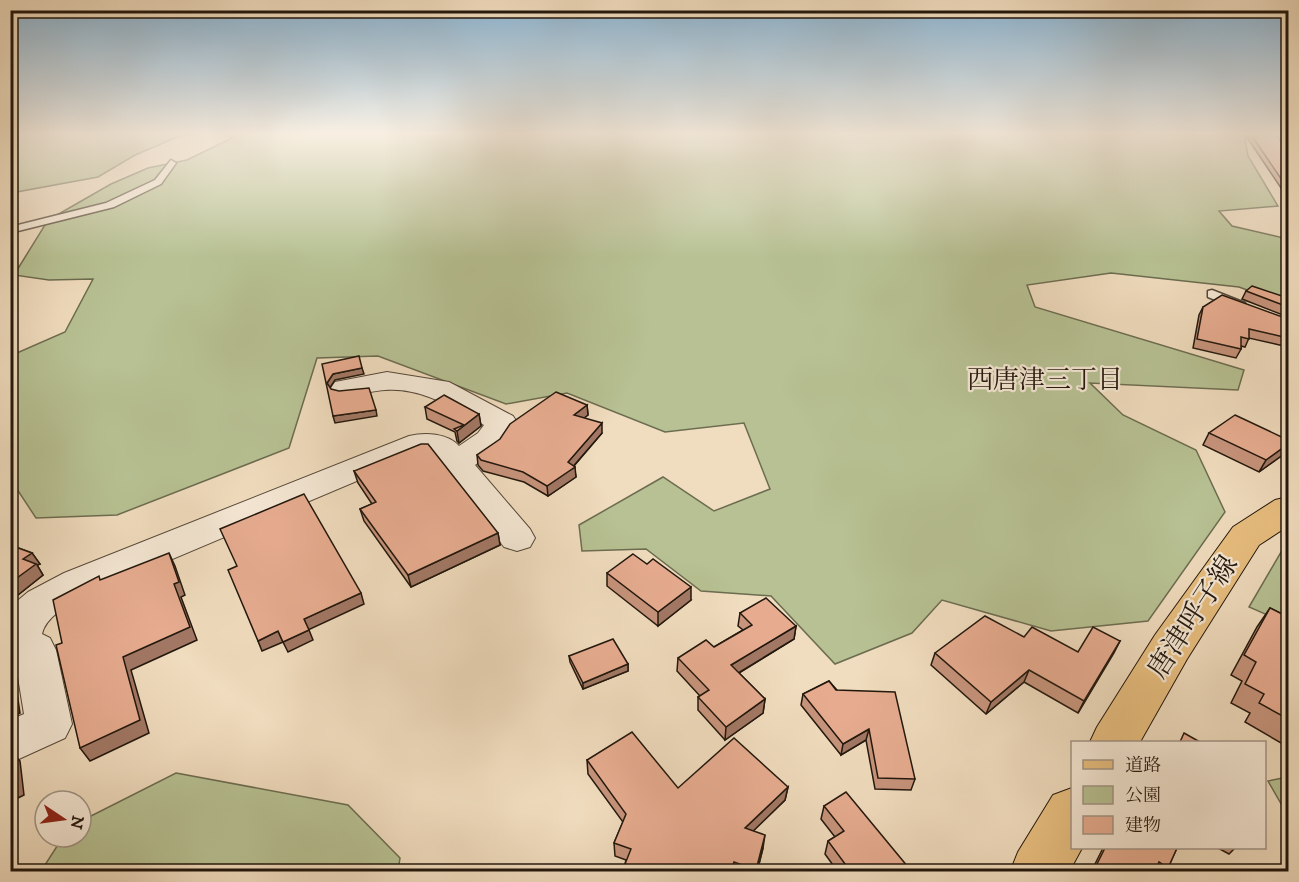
<svg xmlns="http://www.w3.org/2000/svg" width="1299" height="882" viewBox="0 0 1299 882" font-family="'IM FELL DW Pica','Noto Serif JP',serif">
<style>
.green{fill:#b7c193;stroke:#6c6c50;stroke-width:1.5}
.lines{fill:none;stroke-linecap:round;stroke-linejoin:round}
.service-casing{stroke:#564839;stroke-width:3}
.minor-casing{stroke:#564839;stroke-width:2}
.primary-casing{stroke:#22170d;stroke-width:2}
.service{fill:#f5e8d5;fill-rule:evenodd}
.minor{fill:#f5e8d5;fill-rule:evenodd}
.primary{fill:#e8be7f;fill-rule:evenodd}
.wall{fill:#c7947c;stroke:#22170d;stroke-width:1.5}
.shaded-wall{fill:#a27865;stroke:#22170d;stroke-width:1.5}
.building{fill:#e7ac90;stroke:#22170d;stroke-width:1.5}
.labels{text-anchor:middle;dominant-baseline:central;stroke-width:4.5;stroke-linejoin:round;paint-order:stroke}
.neighbourhood-label{font-size:26px;fill:#22170d;stroke:#f5e8d5}
.near-street-label{font-size:28px;fill:#22170d;stroke:#f5e8d5}
</style>
<rect width="100%" height="100%" fill="#f0dcbe"/>
<filter id="stains"><feTurbulence type="fractalNoise" baseFrequency=".00333" numOctaves="4"/><feColorMatrix values="0 0 0 0 .2 0 0 0 0 .09 0 0 0 0 .02 0 0 0 .5 -.17"/></filter>
<radialGradient id="worn" r=".72"><stop offset=".6" stop-color="#630" stop-opacity="0"/><stop offset="1" stop-color="#630" stop-opacity=".3"/></radialGradient>
<g class="green">
<path d="M11,133H210L180,136L135,155L98,177L11,193Z"/>
<path d="M222,133H1244L1248,156L1278,206L1219,211L1232,226L1288,239V305L1239,287L1111,273L1027,285L1035,307L1244,370L1238,390L1090,383L1123,415L1196,450L1225,512L1148,621L1051,631L942,600L912,633L835,664L771,596L701,591L646,549L582,551L579,525L663,477L714,511L770,489L744,423L665,432L567,393L506,404L378,356L317,358L289,448L117,515L36,518L11,480L10,356L65,332L93,279L49,280L14,275L48,220L111,184L148,168L187,160L232,138Z"/>
<path d="M1288,540V624L1249,607Z"/>
<path d="M176,773L348,805L400,858L398,871H41L63,837H81V821Z"/>
<path d="M1288,777V816L1268,781Z"/>
</g>
<g class="lines">
<defs>
<g id="service">
<path d="M171,160L176,163L161,184L114,207L10,233V227L106,203L155,180Z"/>
<path d="M1212,290L1245,303L1246,306L1240,310L1208,297V291Z"/>
</g>
<path id="minor" d="M387,372L449,382L513,416L517,422L500,447L475,465L530,529L535,538L530,547L517,551L504,547L432,454L423,453L92,593C74,603 47,613 42,634L50,638L56,650L72,724L65,738L10,763V720L24,714L15,659L10,660V607L28,592L64,573L409,436C425,432 448,433 459,446L478,433L484,425C453,408 422,387 385,390C368,391 352,398 335,394L331,388L335,382Z"/>
<g id="primary">
<path d="M1276,133H1288V149L1282,148Z"/>
<path d="M1288,497V526L1259,545L1187,659L1140,742H1090L1097,727L1155,635L1233,527L1275,500Z"/>
<path d="M1072,788V848H1082L1069,872H1010L1018,852L1053,795Z"/>
</g>
</defs>
<use href="#service" class="service-casing"/>
<use href="#minor" class="minor-casing"/>
<use href="#primary" class="primary-casing"/>
<use href="#service" class="service"/>
<use href="#minor" class="minor"/>
<use href="#primary" class="primary"/>
</g>
<g class="wall">
<path d="M1244,133H1277L1279,139L1284,145H1288V196L1287,197Z"/>
<path d="M1246,291L1288,298V317L1242,299Z"/>
<path d="M1203,307L1288,319V347L1249,338L1245,347L1241,346V349L1236,358L1193,348L1199,315Z"/>
<path d="M587,405L588,415L584,418L602,433L574,466L576,477L548,496L524,482L483,471L478,465L477,455Z"/>
<path d="M425,407L479,414L481,426L459,443L457,441L455,432L427,419Z"/>
<path d="M1209,433L1284,454L1259,472L1203,445Z"/>
<path d="M354,471L498,533L500,545L411,587L364,521L360,509L372,504L358,483Z"/>
<path d="M10,545L32,553L40,564L37,565L43,575L18,595L10,592Z"/>
<path d="M607,573L691,600L658,626L607,586Z"/>
<path d="M1270,608L1288,617V747L1245,722L1250,713L1231,703L1242,681L1231,675L1257,627Z"/>
<path d="M740,613L796,626L794,639L739,673L765,699L763,713L725,740L698,710V697L700,696L677,671L678,658L714,647L743,630L738,626Z"/>
<path d="M1024,637L1078,652L1120,641L1078,713L1024,682L986,714L931,665L935,653Z"/>
<path d="M569,656L628,664V671L583,689L570,662Z"/>
<path d="M829,681L915,779L911,790L875,789L866,740L841,755L801,705L803,694Z"/>
<path d="M587,760L678,788L788,787L785,800L753,831L763,848L757,872H625V864L626,860L615,856L614,843L623,822L588,774Z"/>
<path d="M824,806L906,872H838L825,854L828,841L835,837L821,819Z"/>
<path d="M1103,848H1177L1168,868L1165,872H1091Z"/>
<path d="M1218,848H1235L1229,854Z"/>
</g>
<g class="shaded-wall">
<path d="M362,368L364,374L335,380L329,389L327,383L333,374Z"/>
<path d="M587,405L588,415L575,425L574,415Z"/>
<path d="M376,410L377,416L335,423L333,416Z"/>
<path d="M479,414L481,426L459,443L457,431Z"/>
<path d="M602,423V433L570,470L575,467L576,477L548,496L547,486Z"/>
<path d="M1288,444V447L1284,454L1259,472L1266,460Z"/>
<path d="M498,533L500,545L411,587L408,575Z"/>
<path d="M32,553L40,564L37,565L43,575L18,595L10,583L23,559Z"/>
<path d="M169,553L175,566L185,595L181,597L197,640L131,670L149,733L90,761L80,748L123,657L174,584Z"/>
<path d="M691,587V600L658,626V612Z"/>
<path d="M361,593L364,604L308,630L304,619Z"/>
<path d="M796,626L794,639L730,678L731,665Z"/>
<path d="M309,630L313,640L288,652L283,642Z"/>
<path d="M278,631L283,642L262,651L258,641Z"/>
<path d="M1120,641L1114,653L1078,713L1084,701Z"/>
<path d="M628,664V671L583,689V683Z"/>
<path d="M10,668L14,673L20,713L10,718Z"/>
<path d="M1029,670L1024,682L986,714L991,702Z"/>
<path d="M765,699L763,713L725,740L726,727Z"/>
<path d="M869,729L866,740L841,755L843,744Z"/>
<path d="M10,750L20,761L24,795L10,802Z"/>
<path d="M788,787L785,800L743,841L745,828Z"/>
<path d="M765,835L763,848L757,872H755Z"/>
</g>
<g class="building">
<path d="M1250,133H1277L1279,139L1284,145H1288V189Z"/>
<path d="M1252,286L1288,298V307L1246,291Z"/>
<path d="M1222,295L1288,319V338L1249,329V339L1241,337V349L1197,339L1203,307Z"/>
<path d="M359,356L362,368L333,374L327,383L331,389L339,391L369,388L376,410L333,416L322,364Z"/>
<path d="M556,392L587,405L574,415L602,423L568,462L575,467L547,486L523,472L481,460L477,455L500,439L510,424Z"/>
<path d="M444,395L479,414L457,431L454,429L464,425L425,407Z"/>
<path d="M1235,415L1288,440V444L1266,460L1209,433Z"/>
<path d="M421,444H428L498,533L408,575L360,509L376,502L354,471Z"/>
<path d="M304,494L361,593L304,619L309,630L283,642L278,631L258,641L228,570L237,566L220,529Z"/>
<path d="M10,545L32,553L23,559L36,564L10,583Z"/>
<path d="M169,553L179,582L174,584L190,627L123,657L140,720L80,748L56,645L62,643L53,600L99,576L100,580Z"/>
<path d="M633,554L647,564L653,559L691,587L658,612L607,573Z"/>
<path d="M766,598L796,626L731,665L765,699L726,727L698,697L709,690L678,658L706,640L714,647L752,625L740,613Z"/>
<path d="M1270,608L1288,617V719L1259,703L1264,694L1245,684L1256,662L1244,655Z"/>
<path d="M985,616L1024,637L1032,627L1078,652L1093,627L1120,641L1084,701L1029,670L991,702L935,653Z"/>
<path d="M613,639L628,664L583,683L569,656Z"/>
<path d="M829,681L836,690L895,692L915,779L878,778L869,729L843,744L803,694Z"/>
<path d="M632,732L678,788L734,738L788,787L745,828L765,835L756,870L734,862L731,872H646L625,864L631,849L614,843L626,814L587,760Z"/>
<path d="M1184,733L1200,742H1180Z"/>
<path d="M10,763L13,782L10,783Z"/>
<path d="M846,792L908,867L902,872H851L828,841L844,831L824,806Z"/>
<path d="M1105,848H1177L1168,868L1159,862L1155,872H1093Z"/>
</g>
<linearGradient id="sky" x2="0" y2="1"><stop stop-color="#8ab6d6"/><stop offset="0.52" stop-color="#f8efe2"/><stop offset="1" stop-color="#f8efe2" stop-opacity="0"/></linearGradient>
<rect width="1299" height="257" fill="url(#sky)"/>
<g class="labels">
<g class="neighbourhood-label">
<text x="1045" y="380">西唐津三丁目</text>
</g>
<g class="near-street-label">
<text transform="translate(1193 617) rotate(-57)">唐津呼子線</text>
</g>
</g>
<rect width="1299" height="882" fill="none" stroke="#f0dcbe" stroke-width="36"/>
<rect x="12" y="12" width="1275" height="858" fill="none" stroke="#22170d" stroke-width="3"/>
<rect x="18" y="18" width="1263" height="846" fill="none" stroke="#22170d" stroke-width="1.5"/>
<rect x="1071" y="741" width="195" height="108" fill="#f5e8d5" stroke="#a19485" stroke-width="1.5"/>
<rect x="1083" y="760" width="30" height="9" fill="#e8be7f" stroke="#a19485" stroke-width="1.5"/>
<text x="1125" y="771" font-size="18" fill="#22170d">道路</text>
<rect x="1083" y="786" width="30" height="18" fill="#b7c193" stroke="#a19485" stroke-width="1.5"/>
<text x="1125" y="801" font-size="18" fill="#22170d">公園</text>
<rect x="1083" y="816" width="30" height="18" fill="#e7ac90" stroke="#a19485" stroke-width="1.5"/>
<text x="1125" y="831" font-size="18" fill="#22170d">建物</text>
<g transform="translate(63 819) rotate(103)"><circle r="28" fill="#f5e8d5" stroke="#a19485" stroke-width="1.5"/>
<path d="M0-4.5L10 22L0 15L-10 22Z" fill="#8f2418"/>
<text y="-9" font-size="16" font-weight="bold" text-anchor="middle" fill="#22170d">N</text>
</g>
<rect width="100%" height="100%" filter="url(#stains)"/>
<rect width="100%" height="100%" fill="url(#worn)"/>
</svg>
